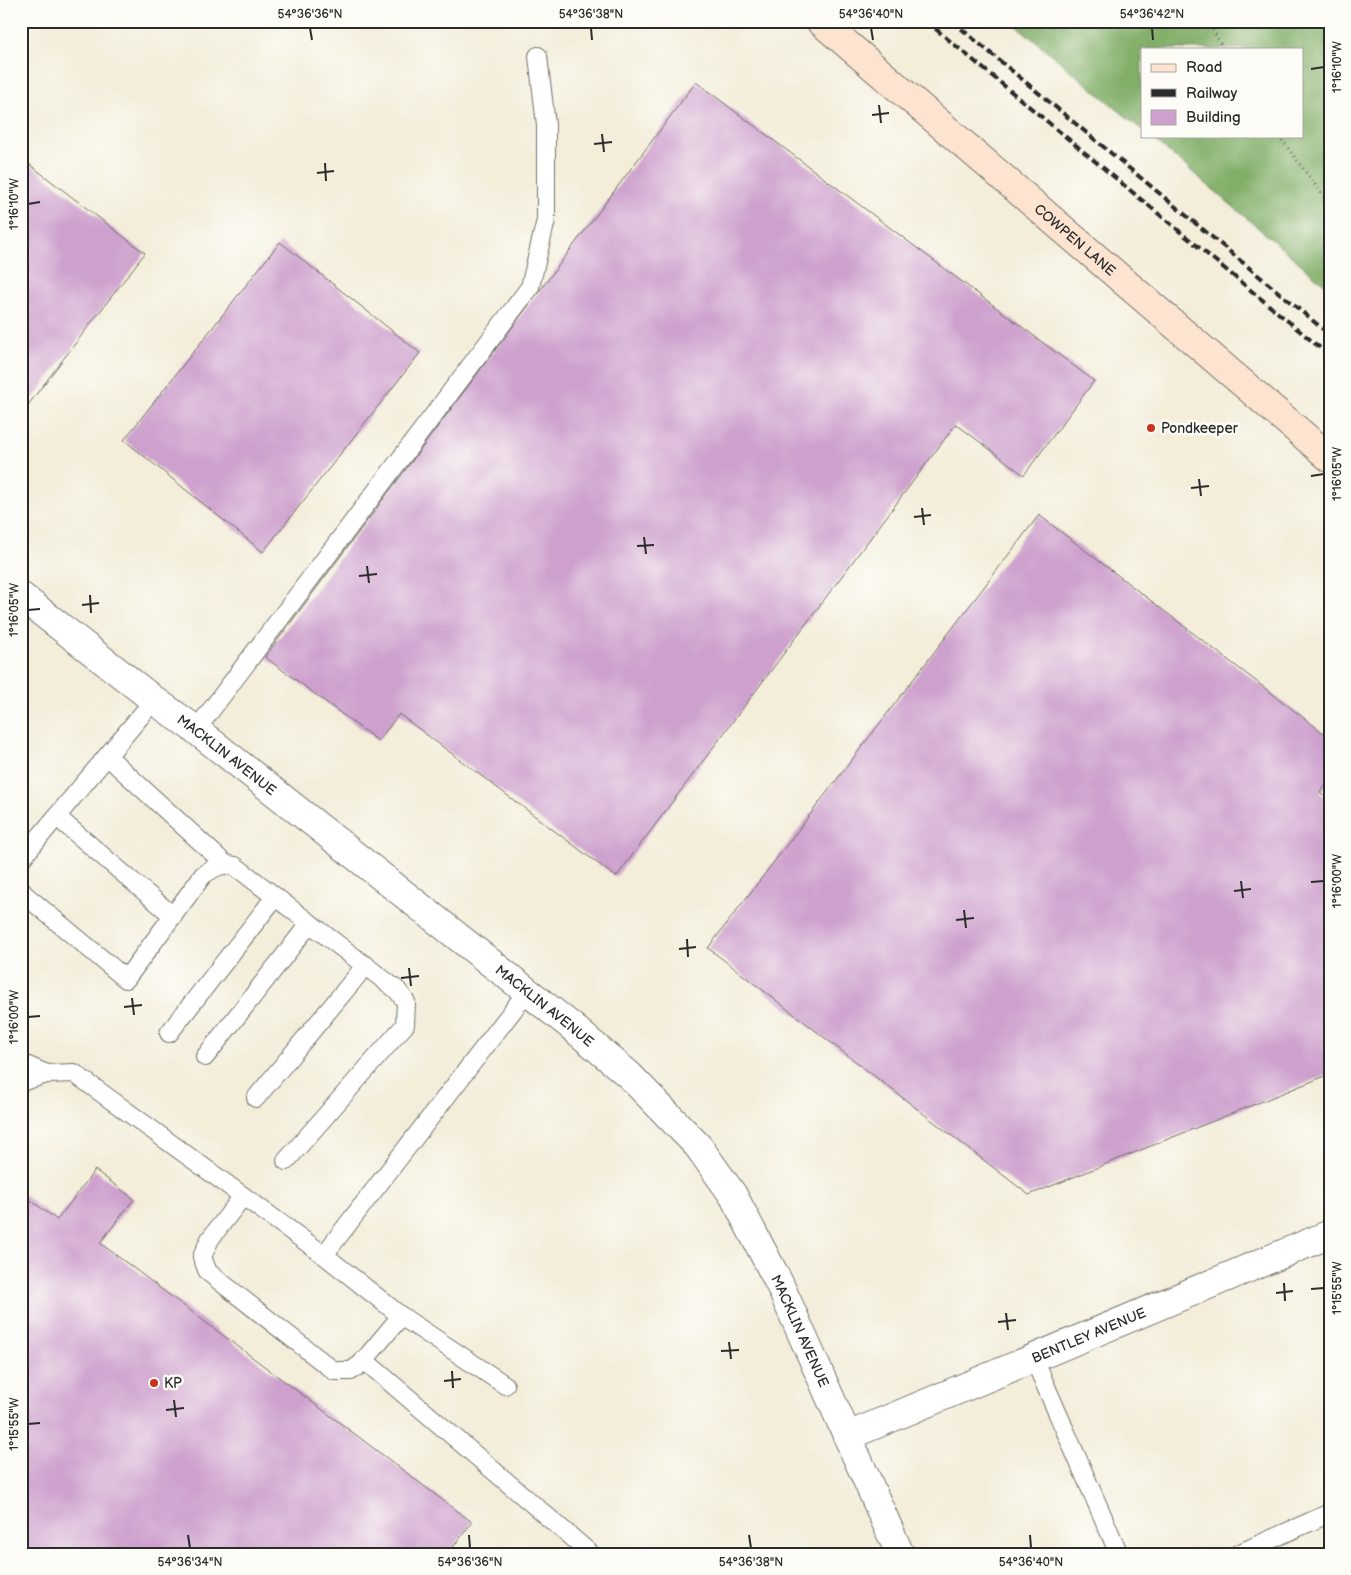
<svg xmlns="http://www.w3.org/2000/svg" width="1351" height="1575" viewBox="0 0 1351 1575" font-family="'Balsamiq Sans',sans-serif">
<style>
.forest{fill:#81ae67;stroke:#566c49}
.building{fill:#cda0cd}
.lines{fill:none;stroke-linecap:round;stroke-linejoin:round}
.lane-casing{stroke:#716f68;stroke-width:20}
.street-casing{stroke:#716f68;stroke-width:30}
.secondary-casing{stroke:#716f68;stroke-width:30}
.path{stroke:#716f68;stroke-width:3;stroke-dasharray:1 4;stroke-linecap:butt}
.lane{stroke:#fff;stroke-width:18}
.street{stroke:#fff;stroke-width:28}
.secondary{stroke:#fde4d0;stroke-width:28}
.rail{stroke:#2b2b2b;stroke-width:4;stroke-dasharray:8 4;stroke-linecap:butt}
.ticks{fill:none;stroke:#2b2b2b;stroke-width:2}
.poi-dot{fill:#c8321e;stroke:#fdfcf7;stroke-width:2}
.labels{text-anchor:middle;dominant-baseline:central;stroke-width:5;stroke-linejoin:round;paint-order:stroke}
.street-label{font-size:14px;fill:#2b2b2b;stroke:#fdfcf7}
.poi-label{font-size:14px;fill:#2b2b2b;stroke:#fdfcf7;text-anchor:start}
.neatline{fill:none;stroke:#2b2b2b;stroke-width:2}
.ticks-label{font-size:12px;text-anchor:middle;fill:#2b2b2b}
</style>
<rect width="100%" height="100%" fill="#fdfcf7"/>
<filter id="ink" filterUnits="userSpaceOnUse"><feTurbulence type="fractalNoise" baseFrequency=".02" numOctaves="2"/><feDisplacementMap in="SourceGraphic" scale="10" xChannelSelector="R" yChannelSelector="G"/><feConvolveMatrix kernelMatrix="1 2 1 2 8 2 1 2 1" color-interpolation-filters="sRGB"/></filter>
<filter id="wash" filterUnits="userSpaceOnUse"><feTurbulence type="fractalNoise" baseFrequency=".0096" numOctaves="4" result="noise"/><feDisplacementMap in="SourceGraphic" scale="20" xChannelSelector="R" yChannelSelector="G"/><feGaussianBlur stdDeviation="1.12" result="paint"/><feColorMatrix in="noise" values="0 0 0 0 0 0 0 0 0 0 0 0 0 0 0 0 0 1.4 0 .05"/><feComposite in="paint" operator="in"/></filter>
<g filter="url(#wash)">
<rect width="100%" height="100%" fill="#f3edd9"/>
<path class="forest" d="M1011,21H1330V289L1150,136H1302V49H1142V130Z"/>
<g id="blocks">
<g class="building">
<path d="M696,82L1094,381L1024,475L956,424L616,877L399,714L378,741L265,657Z"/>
<path d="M21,158L145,253L21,414Z"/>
<path d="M280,242L420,353L263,552L124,440Z"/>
<path d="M1039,515L1330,738V779L1320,793L1330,801V1074L1029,1195L708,948Z"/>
<path d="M95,1170L134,1199L100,1243L472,1522L448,1554H21V1193L57,1220Z"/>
</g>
</g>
</g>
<g filter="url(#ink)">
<use href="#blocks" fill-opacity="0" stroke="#716f68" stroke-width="1"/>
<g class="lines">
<defs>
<g id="lane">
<path d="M196,730L530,287L546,220V125L538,56"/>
<path d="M107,756L224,863"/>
<path d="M57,817L173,916"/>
<path d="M21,859L154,700"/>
<path d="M21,890L25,895L126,979L203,875C215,867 221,863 235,866L397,990L406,1002L405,1025L286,1161"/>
<path d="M169,1033L275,897"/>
<path d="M205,1057L310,923"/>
<path d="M21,1063L47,1074"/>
<path d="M21,1082L47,1074L74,1073L324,1255L527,992"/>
<path d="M256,1098L366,965"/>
<path d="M243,1196L210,1239L202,1257L208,1272L334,1371H351L361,1364L401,1316L324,1255"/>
<path d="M401,1316L505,1385"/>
<path d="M1034,1359L1119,1554"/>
<path d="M364,1360L591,1554"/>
<path d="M1238,1554L1330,1513"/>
</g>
<g id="street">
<path id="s1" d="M21,596L154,700L196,730L571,1026L629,1075L698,1146L733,1195L779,1283L900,1554"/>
<path id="s2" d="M848,1436L1330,1234"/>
</g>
<g id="secondary">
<path id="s3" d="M820,21L1330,458"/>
</g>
</defs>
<use href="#lane" class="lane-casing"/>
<use href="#street" class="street-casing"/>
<use href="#secondary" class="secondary-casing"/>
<g class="path">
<path d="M1208,21L1223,49"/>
<path d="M1279,136L1330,205"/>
</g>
<use href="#lane" class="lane"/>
<use href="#street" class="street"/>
<use href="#secondary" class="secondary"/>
<g class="rail">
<path d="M926,21L1330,356"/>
<path d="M952,21L1330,335"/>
</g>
</g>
</g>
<path class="ticks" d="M310,28L312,40M591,28L592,40M871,28L873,40M1152,28L1153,40M1311,69L1324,67M879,105L881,123M872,115L889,113M602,134L604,152M594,144L612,142M325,163L326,181M317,173L334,171M28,204L40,202M1311,476L1324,474M1199,479L1201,496M1191,488L1209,486M922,508L924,525M914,517L931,515M644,537L646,554M637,546L654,545M367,566L369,583M359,576L377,574M90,595L91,613M82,605L99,603M28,610L40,609M1241,881L1243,898M1311,882L1324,881M1234,891L1251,889M964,910L966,928M956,920L974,918M687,939L688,957M679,949L696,947M409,968L411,986M401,978L419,976M132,998L134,1015M124,1007L142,1005M28,1017L40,1016M1284,1283L1285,1301M1311,1289L1324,1288M1276,1293L1293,1291M1006,1313L1008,1330M998,1322L1016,1320M729,1342L731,1359M721,1351L739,1350M452,1371L453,1388M444,1381L461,1379M174,1400L176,1417M166,1410L184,1408M28,1424L40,1423M188,1535L190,1548M469,1535L470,1548M749,1535L751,1548M1030,1535L1031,1548"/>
<g class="poi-dot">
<circle cx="1151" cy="428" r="5"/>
<circle cx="154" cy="1383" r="5"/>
</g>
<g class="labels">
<g class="street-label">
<text stroke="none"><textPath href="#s3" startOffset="336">COWPEN LANE</textPath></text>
<text stroke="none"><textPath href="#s1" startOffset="260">MACKLIN AVENUE</textPath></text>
<text stroke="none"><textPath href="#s1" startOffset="665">MACKLIN AVENUE</textPath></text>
<text stroke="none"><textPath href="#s1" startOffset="1085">MACKLIN AVENUE</textPath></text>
<text stroke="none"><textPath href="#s2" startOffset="261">BENTLEY AVENUE</textPath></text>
</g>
<g class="poi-label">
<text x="1161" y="428">Pondkeeper</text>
<text x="164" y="1383">KP</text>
</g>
</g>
<rect width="1351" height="1575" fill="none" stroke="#fdfcf7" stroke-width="55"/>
<rect x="1141" y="48" width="162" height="90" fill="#fdfcf7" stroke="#a9a8a5"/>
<rect x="1151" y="64" width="25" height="8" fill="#fde4d0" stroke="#a9a8a5"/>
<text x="1186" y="72" font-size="15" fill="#2b2b2b">Road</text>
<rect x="1151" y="89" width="25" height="8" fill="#2b2b2b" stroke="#a9a8a5"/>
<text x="1186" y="98" font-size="15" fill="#2b2b2b">Railway</text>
<rect x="1151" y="110" width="25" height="15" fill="#cda0cd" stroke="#a9a8a5"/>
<text x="1186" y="122" font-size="15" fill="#2b2b2b">Building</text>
<rect x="28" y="28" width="1296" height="1520" class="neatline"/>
<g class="ticks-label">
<text x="310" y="18">54°36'36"N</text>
<text x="591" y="18">54°36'38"N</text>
<text x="871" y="18">54°36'40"N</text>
<text x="1152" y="18">54°36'42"N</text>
<text transform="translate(1337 67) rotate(-90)" y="4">1°16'10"W</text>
<text transform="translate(14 204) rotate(-90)" y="4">1°16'10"W</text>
<text transform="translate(1337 474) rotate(-90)" y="4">1°16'05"W</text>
<text transform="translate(14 610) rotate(-90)" y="4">1°16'05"W</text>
<text transform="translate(1337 881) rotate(-90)" y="4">1°16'00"W</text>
<text transform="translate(14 1017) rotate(-90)" y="4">1°16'00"W</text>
<text transform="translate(1337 1288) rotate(-90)" y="4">1°15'55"W</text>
<text transform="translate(14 1424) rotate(-90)" y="4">1°15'55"W</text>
<text x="190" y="1566">54°36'34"N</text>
<text x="470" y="1566">54°36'36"N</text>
<text x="751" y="1566">54°36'38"N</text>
<text x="1031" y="1566">54°36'40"N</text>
</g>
</svg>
